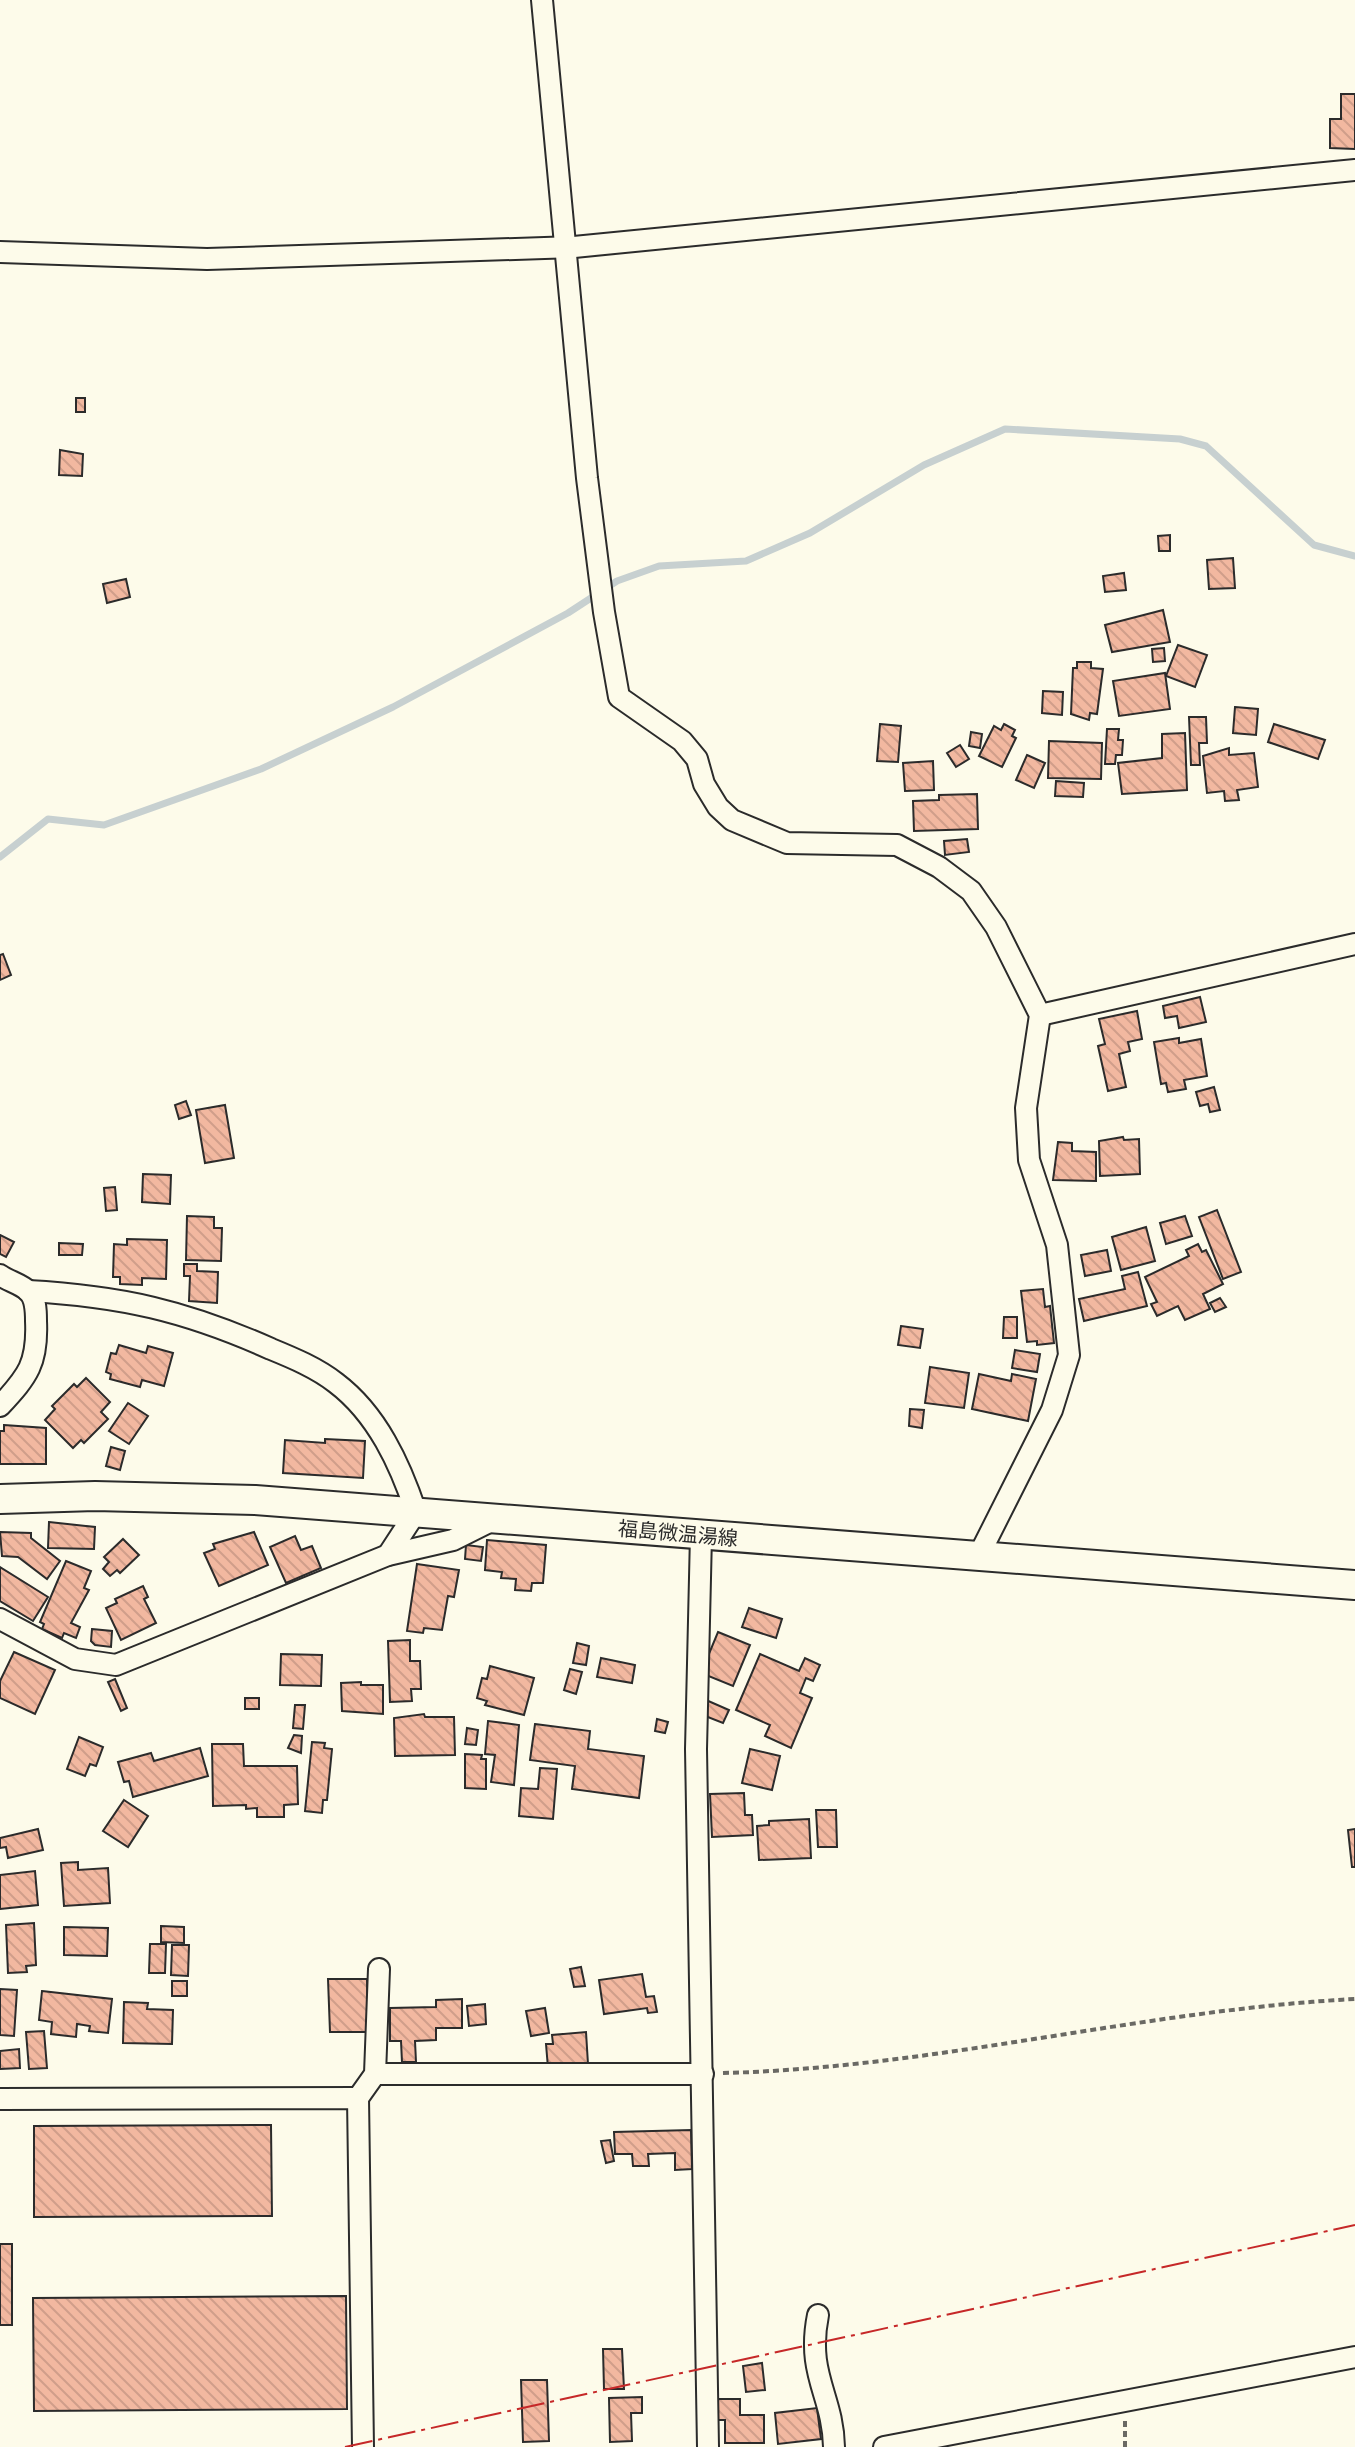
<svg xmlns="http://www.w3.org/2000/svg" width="1355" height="2447" viewBox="0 0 1355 2447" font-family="Quicksand,'Noto Sans JP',sans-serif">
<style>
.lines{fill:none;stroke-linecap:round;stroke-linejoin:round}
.stream{stroke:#c7d0d0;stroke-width:7}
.building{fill:url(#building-back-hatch);stroke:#2b2b2b;stroke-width:2}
.minor-casing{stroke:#2b2b2b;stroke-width:24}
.secondary-casing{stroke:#2b2b2b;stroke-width:32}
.path{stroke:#6a6964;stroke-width:4;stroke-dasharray:6 4;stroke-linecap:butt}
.minor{stroke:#fdfbea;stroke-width:20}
.secondary{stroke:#fdfbea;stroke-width:28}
.power{stroke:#c62828;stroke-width:2;stroke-dasharray:28 6 4 6;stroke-linecap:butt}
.labels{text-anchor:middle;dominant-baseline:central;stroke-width:6;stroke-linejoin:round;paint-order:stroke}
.street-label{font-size:20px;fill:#2b2b2b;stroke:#fdfbea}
</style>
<defs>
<pattern id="building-back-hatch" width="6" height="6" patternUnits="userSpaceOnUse" patternTransform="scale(2)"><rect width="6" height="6" fill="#f2b8a0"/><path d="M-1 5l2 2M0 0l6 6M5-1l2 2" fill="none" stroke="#d09e8a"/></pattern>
</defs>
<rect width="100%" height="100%" fill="#fdfbea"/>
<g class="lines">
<path class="stream" d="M0,857L48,819L104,825L261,769L393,707L568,613L617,581L659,566L746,561L810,533L924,465L1005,429L1180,439L1206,446L1314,545L1355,556"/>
</g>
<g class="building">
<path d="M1341,94H1355V149L1330,148V119H1341Z"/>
<rect x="76" y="398" width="9" height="14"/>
<path d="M60,450L83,454L82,476L59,475Z"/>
<path d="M1170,535V551H1159L1158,536Z"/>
<path d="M1233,558L1235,588L1209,589L1207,560Z"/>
<path d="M1124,573L1126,590L1105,592L1103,576Z"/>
<path d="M126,579L130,597L107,603L103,584Z"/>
<path d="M1163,610L1170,642L1112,652L1105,625Z"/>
<path d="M1178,645L1207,655L1195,687L1166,676Z"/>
<path d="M1164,648L1165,661L1153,662L1152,649Z"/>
<path d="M1077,662H1091V668L1103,669L1097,714L1090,713L1089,720L1071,714L1073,668H1077Z"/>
<path d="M1165,673L1170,709L1119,716L1113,681Z"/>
<path d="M1043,691L1063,692L1062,715L1042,713Z"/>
<path d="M1235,707L1258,709L1256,735L1233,733Z"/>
<path d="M1189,717H1206L1207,743H1199L1200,765H1191Z"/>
<path d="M880,724L901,726L898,762L877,761Z"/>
<path d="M1004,724L1015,730L1012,736L1016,738L1002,767L979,756L994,726L1001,730Z"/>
<path d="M1274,724L1325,740L1318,759L1268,742Z"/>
<path d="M1107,729H1119L1118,740H1123L1122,755H1116L1115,764H1105Z"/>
<path d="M971,732L982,734L980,748L969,746Z"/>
<path d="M1185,733L1187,790L1122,794L1118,763L1162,758V734Z"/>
<path d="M1049,741L1102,743L1101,779L1048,778Z"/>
<path d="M960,745L969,759L956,767L947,753Z"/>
<path d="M1229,748V755L1254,753L1258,787L1237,790L1239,800L1225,801L1224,791L1207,793L1203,756Z"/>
<path d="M1027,755L1045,763L1034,788L1016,780Z"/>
<path d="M933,761L934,790L905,791L903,763Z"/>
<path d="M1056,781L1084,783L1083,797L1055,796Z"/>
<path d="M977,794L978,829L914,831L913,801L939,800V795Z"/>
<path d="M967,839L969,852L945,855L944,841Z"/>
<path d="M3,954L11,975L0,980V955Z"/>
<path d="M1200,997L1206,1022L1179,1028L1177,1016L1165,1018L1163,1006Z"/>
<path d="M1137,1011L1142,1039L1128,1042L1130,1051L1119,1054L1126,1087L1108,1091L1098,1046L1105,1044L1099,1019Z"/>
<path d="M1179,1038V1043L1201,1039L1207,1076L1184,1080L1186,1089L1168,1092L1166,1083L1161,1084L1154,1042Z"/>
<path d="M1214,1087L1220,1110L1210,1112L1208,1104L1200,1106L1196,1092Z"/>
<path d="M186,1101L191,1115L179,1119L175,1105Z"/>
<path d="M225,1105L234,1158L205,1163L196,1110Z"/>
<path d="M1123,1137L1124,1140L1139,1139L1140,1174L1100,1176L1099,1141Z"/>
<path d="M1058,1142L1072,1143V1151L1096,1152V1181L1053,1180Z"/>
<path d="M143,1174L171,1175L170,1204L142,1202Z"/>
<path d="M115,1187L117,1210L106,1211L104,1188Z"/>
<path d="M1217,1210L1241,1272L1223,1279L1199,1217Z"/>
<path d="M187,1216L214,1217V1228H222L221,1261L186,1260Z"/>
<path d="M1185,1216L1192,1236L1166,1244L1160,1223Z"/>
<path d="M1146,1227L1155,1261L1121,1270L1112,1237Z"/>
<path d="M0,1235L14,1242L6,1257L0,1254Z"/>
<path d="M127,1239L167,1240L166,1279L142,1278V1285L120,1284V1277H113L114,1244L127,1245Z"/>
<path d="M59,1243L83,1244L82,1255H59Z"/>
<path d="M1198,1244L1202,1252L1206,1250L1223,1284L1203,1294L1210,1309L1185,1320L1178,1306L1157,1316L1151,1304L1157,1302L1145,1277L1189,1256L1186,1250Z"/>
<path d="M1107,1250L1111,1271L1085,1276L1081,1255Z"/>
<path d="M184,1264H197V1271L218,1272L217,1303L189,1301L190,1276H184Z"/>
<path d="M1138,1272L1147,1306L1084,1321L1079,1299L1125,1289L1122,1276Z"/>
<path d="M1043,1289L1045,1307L1050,1306L1054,1343L1037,1345V1341L1027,1342L1021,1291Z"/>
<path d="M1220,1298L1226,1307L1215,1312L1210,1303Z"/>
<path d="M1004,1317H1017V1338H1003Z"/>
<path d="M901,1326L923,1329L920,1348L898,1345Z"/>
<path d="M119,1345L146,1353L148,1346L173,1353L164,1386L142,1380L140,1387L110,1379L111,1374L106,1372L111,1353L116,1354Z"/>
<path d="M1015,1350L1040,1354L1037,1372L1012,1368Z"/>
<path d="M930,1367L969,1373L964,1408L925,1403Z"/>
<path d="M979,1374L1011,1381L1012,1374L1036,1379L1028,1421L972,1409Z"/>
<path d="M86,1378L110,1402L101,1412L108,1419L84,1443L81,1440L73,1448L45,1420L55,1409L52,1406L74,1384L77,1387Z"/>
<path d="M128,1403L148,1416L129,1444L109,1431Z"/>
<path d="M910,1409L924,1410L922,1428L909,1426Z"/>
<path d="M4,1425L46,1428V1464H0V1431H4Z"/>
<path d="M325,1439L365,1441L363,1478L283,1473L285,1440L325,1443Z"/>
<path d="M111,1447L125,1451L120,1470L106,1466Z"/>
<path d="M49,1522L95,1527L94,1549L48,1548Z"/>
<path d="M0,1532L31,1533V1538L60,1561L47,1579L18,1557L2,1556Z"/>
<path d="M254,1532L268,1565L219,1586L204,1553L215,1549L213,1544Z"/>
<path d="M295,1536L301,1550L312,1546L321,1568L286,1583L270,1547Z"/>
<path d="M123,1539L139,1555L120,1573L117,1570L110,1576L103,1569L109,1562L104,1557Z"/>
<path d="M487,1540L546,1545L543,1583H532L531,1591L515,1590L516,1579L501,1578L502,1572L485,1570Z"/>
<path d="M466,1545L483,1547L481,1561L465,1559Z"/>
<path d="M66,1561L91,1571L84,1588L89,1590L71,1623L80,1627L76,1638L64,1633L62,1638L42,1629L44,1624L40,1622Z"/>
<path d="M417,1564L459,1570L454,1597L448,1596L442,1630L424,1628L423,1633L407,1631Z"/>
<path d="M0,1567L48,1597L33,1621L0,1601Z"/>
<path d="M143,1586L148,1597L144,1599L156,1623L121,1640L106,1608L117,1603L115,1599Z"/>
<path d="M749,1608L782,1619L776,1638L742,1627Z"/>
<path d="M92,1629L112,1631L111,1647L95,1645L91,1641Z"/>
<path d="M718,1632L750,1645L733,1686L701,1673Z"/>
<path d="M410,1640V1661H420L421,1689H411L412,1701L390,1702L388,1641Z"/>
<path d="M577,1643L589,1646L586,1665L573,1663Z"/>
<path d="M14,1652L55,1670L35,1714L0,1698V1681Z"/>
<path d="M281,1654L322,1655L321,1686L280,1685Z"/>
<path d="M760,1654L799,1671L805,1658L820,1665L813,1681L806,1678L800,1693L812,1698L791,1748L765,1736L770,1725L736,1710Z"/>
<path d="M601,1658L635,1665L632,1683L597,1677Z"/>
<path d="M490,1666L534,1678L524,1715L485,1705L487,1701L477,1698L482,1678L487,1679Z"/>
<path d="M570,1669L582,1672L576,1694L564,1690Z"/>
<path d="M115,1679L127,1708L121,1711L108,1682Z"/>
<path d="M361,1682V1685H383V1714L342,1711L341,1683Z"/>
<rect x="245" y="1698" width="14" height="11"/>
<path d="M706,1700L729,1710L723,1723L700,1714Z"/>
<path d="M295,1705H305L303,1729L293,1728Z"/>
<path d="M424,1714L425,1717H454L455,1755L395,1756L394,1718Z"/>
<path d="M657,1719L668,1722L665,1733L655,1731Z"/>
<path d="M488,1721L519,1725L514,1785L491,1782L495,1755L485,1754Z"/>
<path d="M535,1724L590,1731L588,1749L644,1756L639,1798L572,1789L575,1766L530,1760Z"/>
<path d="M467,1728L478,1730L476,1745L465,1744Z"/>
<path d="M294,1735L302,1736L301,1753L288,1748Z"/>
<path d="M79,1737L103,1747L96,1766L90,1764L85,1776L67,1769Z"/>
<path d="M312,1742L325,1743L324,1748L332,1749L327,1800H323L322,1813L305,1811Z"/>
<path d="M212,1744H243L244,1766H297L298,1804L284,1805V1817H257V1808L246,1809V1805L213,1806Z"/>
<path d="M200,1748L208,1776L133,1797L129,1781L124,1782L118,1762L151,1753L154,1761Z"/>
<path d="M750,1749L780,1756L772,1790L742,1783Z"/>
<path d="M465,1754L482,1755L481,1759H486V1789L465,1788Z"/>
<path d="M540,1768L557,1769L553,1819L519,1816L521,1788L538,1789Z"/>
<path d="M744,1793L745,1815H752L753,1835L712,1837L710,1794Z"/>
<path d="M124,1800L148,1816L128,1847L103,1831Z"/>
<path d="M816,1810H836L837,1847H818Z"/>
<path d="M809,1819L811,1858L759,1860L757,1826L769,1825V1821Z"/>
<path d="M38,1829L43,1850L8,1858L6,1847L0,1848V1838Z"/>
<path d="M1355,1829V1867H1352L1348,1830Z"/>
<path d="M78,1862V1870L108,1868L110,1903L64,1906L61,1863Z"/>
<path d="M35,1871L38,1905L0,1909V1875Z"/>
<path d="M34,1923L36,1965L26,1966L27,1972L8,1973L6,1925Z"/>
<path d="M161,1926L184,1927V1943L161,1942Z"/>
<path d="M64,1927L108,1928L107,1956L64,1955Z"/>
<path d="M150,1944H166L165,1973H149Z"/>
<path d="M172,1945H189L188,1976L171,1975Z"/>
<path d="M581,1967L585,1986L574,1987L570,1969Z"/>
<path d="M642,1974L646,1997L654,1996L657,2012L648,2013L647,2008L604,2014L599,1980Z"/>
<path d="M328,1979H367L368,2032H330Z"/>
<rect x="172" y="1981" width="15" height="15"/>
<path d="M0,1989L17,1990L14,2036L0,2035Z"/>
<path d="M42,1991L112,1999L108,2033L89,2031L90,2026L77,2024L76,2037L51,2034L52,2022L39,2020Z"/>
<path d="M462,1999V2028H436V2040L415,2041L416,2062H402L401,2041H390V2008L436,2007V2000Z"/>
<path d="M124,2002L148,2003L147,2009L173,2010L172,2044L123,2043Z"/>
<path d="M485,2004L486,2024L469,2026L467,2006Z"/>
<path d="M545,2008L549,2033L531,2036L526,2011Z"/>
<path d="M44,2031L47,2068L29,2069L26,2032Z"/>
<path d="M586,2032L588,2064L548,2068L546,2044H553L552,2035Z"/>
<path d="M19,2049L20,2068L0,2069V2051Z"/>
<path d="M271,2125L272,2216L34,2217V2126Z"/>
<path d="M691,2130L692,2169L675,2170V2153L648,2154L649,2166H633L632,2154H615L614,2132Z"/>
<path d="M610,2140L614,2161L606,2163L601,2141Z"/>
<rect x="0" y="2244" width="12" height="81"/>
<path d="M346,2296L347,2409L34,2411L33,2298Z"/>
<path d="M603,2349H622L624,2389H604Z"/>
<path d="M762,2363L765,2390L746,2392L743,2366Z"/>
<path d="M521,2380H547L549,2441L523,2442Z"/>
<path d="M642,2397V2413H631L632,2441L610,2442L609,2398Z"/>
<path d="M713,2399H740V2415H764V2443H725V2420H713Z"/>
<path d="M817,2408L821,2439L778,2444L775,2413Z"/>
</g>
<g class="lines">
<defs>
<g id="minor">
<path d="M542,0L587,478L604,612L619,697L682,741L697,759L704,784L718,807L732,820L787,843L897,845L939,867L971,891L996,927L1040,1015L1026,1108L1029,1160L1057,1245L1069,1355L1052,1410L978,1557"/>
<path d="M0,252L207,259L574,247L1355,170"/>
<path d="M1040,1015L1355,944"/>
<path d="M0,1275C8,1281 21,1284 28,1291C36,1298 36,1311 36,1321C38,1363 28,1376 0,1406"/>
<path d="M28,1291C121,1296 186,1311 271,1349C293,1358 317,1368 336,1383C377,1414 400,1464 416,1512L388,1555"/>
<path d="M701,1535L696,1749L708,2447"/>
<path d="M0,1619L75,1659L116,1665L388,1555L453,1540L495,1519"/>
<path d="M375,2074H703"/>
<path d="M358,2098L375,2074L379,1969"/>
<path d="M0,2099L358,2098L363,2447"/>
<path d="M818,2315C806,2375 833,2395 834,2447"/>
<path d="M884,2447L1355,2357"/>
</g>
<path id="secondary" d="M0,1499L95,1496L255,1500L1355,1585"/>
</defs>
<use href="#minor" class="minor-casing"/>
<use href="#secondary" class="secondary-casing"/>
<g class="path">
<path d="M723,2073C935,2068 1143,2010 1355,1999"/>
<path d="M1125,2421V2447"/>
</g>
<use href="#minor" class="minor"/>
<use href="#secondary" class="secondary"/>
<path class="power" d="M345,2447L1355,2225"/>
</g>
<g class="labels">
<g class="street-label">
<text transform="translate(678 1533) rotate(5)">福島微温湯線</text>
</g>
</g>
</svg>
